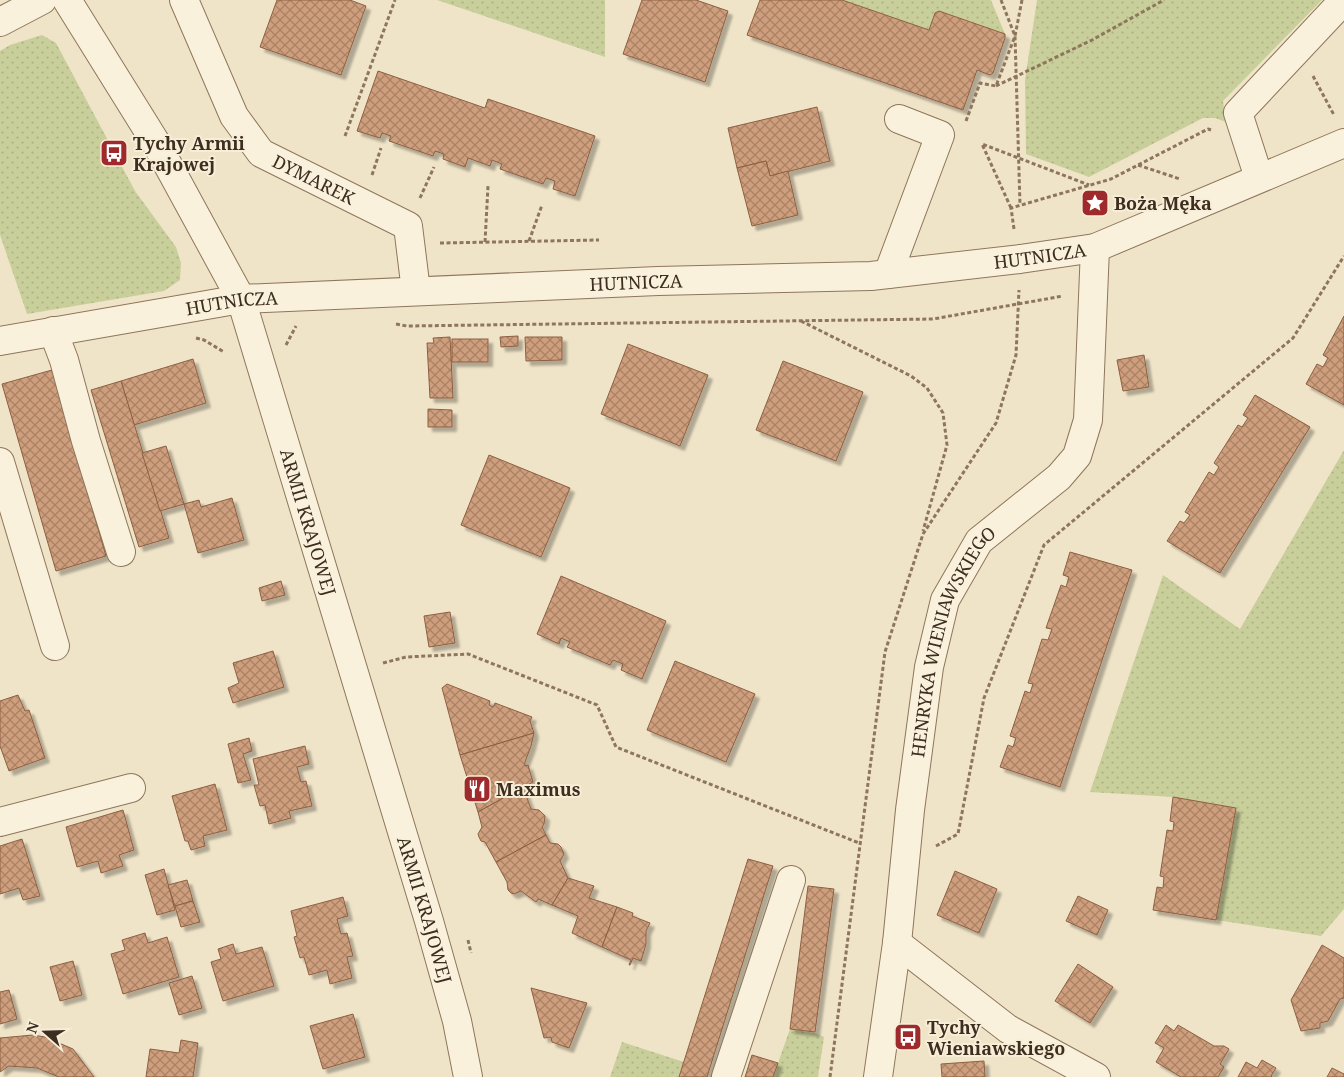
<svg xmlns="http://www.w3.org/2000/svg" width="1344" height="1077" viewBox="0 0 1344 1077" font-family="'Noto Serif',serif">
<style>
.grass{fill:url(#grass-dots)}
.building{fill:url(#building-cross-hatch);stroke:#8d5f41;filter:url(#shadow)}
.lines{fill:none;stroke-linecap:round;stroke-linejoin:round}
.minor-casing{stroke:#8d765c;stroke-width:30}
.path{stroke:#8d765c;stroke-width:3;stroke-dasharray:4 2.5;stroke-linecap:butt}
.minor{stroke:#faf1dc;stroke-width:28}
.labels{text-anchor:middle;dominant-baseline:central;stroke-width:4;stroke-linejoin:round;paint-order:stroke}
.poi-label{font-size:18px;font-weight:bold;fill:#3d2e20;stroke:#f7eed8;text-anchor:start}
.street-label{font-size:18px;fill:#3d2e20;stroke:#f7eed8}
</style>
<defs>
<pattern id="grass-dots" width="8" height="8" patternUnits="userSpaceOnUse" patternTransform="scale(1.25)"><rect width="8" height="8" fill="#c9cf9b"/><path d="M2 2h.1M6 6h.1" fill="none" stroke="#aeb285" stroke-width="1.8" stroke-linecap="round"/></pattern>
<pattern id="building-cross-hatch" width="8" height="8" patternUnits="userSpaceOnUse" patternTransform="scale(1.25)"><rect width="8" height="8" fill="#cf9f7d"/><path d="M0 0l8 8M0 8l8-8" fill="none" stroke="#a98266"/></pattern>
<filter id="shadow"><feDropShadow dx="4.5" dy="4.5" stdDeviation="1" flood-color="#0004"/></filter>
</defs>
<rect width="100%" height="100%" fill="#f0e4c8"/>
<g class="grass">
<path d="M437,0H605V57Z"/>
<path d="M842,0H991L1005,34L940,11L935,13L929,30Z"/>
<path d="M1037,0H1322L1223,101L1226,122L1215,118H1203L1089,177L1026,154L1025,80Z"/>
<path d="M42,35L56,43L135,191L176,247L181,263L180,280L164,291L27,314L0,235V51L10,45Z"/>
<path d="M1344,450V909L1321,936L1216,920L1236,808L1173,797L1090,792L1163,575L1240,629Z"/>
<path d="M790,1029L815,1033L824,1037L818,1077H773Z"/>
<path d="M622,1042L684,1062L679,1077H610Z"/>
</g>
<g class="building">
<path d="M277,0H350L366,6L341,75L260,47Z"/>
<path d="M642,0H696L728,11L705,82L623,54Z"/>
<path d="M760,0H842L929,30L935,13L939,11L1005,34V38L993,73L990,75L977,70L963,110L747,35Z"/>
<path d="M378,71L485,108L488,99L595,136L575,196L553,189L555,181L546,178L543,184L500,169L502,164L492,160L490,166L468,158L465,167L443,159L444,154L435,151L433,156L389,141L391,136L382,133L380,138L357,131Z"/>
<path d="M817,107L830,161L770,176L766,161L737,168L728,128Z"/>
<path d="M766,161L770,176L788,171L798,215L752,226L737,168Z"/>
<path d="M1344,316V405L1306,384L1317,364L1323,367L1328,358L1323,355Z"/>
<path d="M518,336V346L501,347L500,337Z"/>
<path d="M450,337L453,398H430L427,343H434L433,338Z"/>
<path d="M525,337H562V360L526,361Z"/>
<rect x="452" y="339" width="36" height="23"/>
<path d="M628,344L708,375L680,446L601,414Z"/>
<path d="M1144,355L1149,387L1123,391L1117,360Z"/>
<path d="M193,359L206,403L134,425L121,381Z"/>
<path d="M783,361L863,392L836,461L756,430Z"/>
<path d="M52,370L106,556L56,571L2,384Z"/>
<path d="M121,381L169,538L139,547L91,390Z"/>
<path d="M1255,395L1310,427L1220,573L1167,541L1180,521L1184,523L1190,515L1185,512L1209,472L1214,475L1219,467L1214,463L1238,425L1242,427L1248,418L1243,415Z"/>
<path d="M428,409L452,410V427H428Z"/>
<path d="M166,446L184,504L160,511L142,453Z"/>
<path d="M489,455L570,488L541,557L461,525Z"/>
<path d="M232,498L244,540L198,553L184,504L199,500L201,507Z"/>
<path d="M1070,552L1132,570L1060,787L1000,767L1008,745L1013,747L1016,738L1010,736L1025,691L1030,693L1033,684L1028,683L1042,639L1048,640L1052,629L1046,628L1061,585L1066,587L1069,577L1063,575Z"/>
<path d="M561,576L666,621L642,679L621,670L623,664L613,660L610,665L567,647L570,642L561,638L559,644L537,634Z"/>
<path d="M281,581L285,595L262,601L259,588Z"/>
<path d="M450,612L455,643L429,647L424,616Z"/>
<path d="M273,651L284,687L233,703L228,688L239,683L233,663Z"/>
<path d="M675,661L755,694L726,762L647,730Z"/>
<path d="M447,684L490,701L489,705L493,707L495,703L532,717L530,721L534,733L460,755L442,688Z"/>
<path d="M18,695L25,711L29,710L45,758L9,771L0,746V701Z"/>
<path d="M534,733L531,746L525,762V766L528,765L533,782L478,812L460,755Z"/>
<path d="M249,738L252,751L243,754L251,780L238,783L228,744Z"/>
<path d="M305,746L309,764L297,767L301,782L306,781L312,806L289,811L291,818L269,824L265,805L260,806L254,785H259L253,759Z"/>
<path d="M215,784L227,830L203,836L205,846L191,850L188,841H185L172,796Z"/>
<path d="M523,787L531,809L539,810L545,816L544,824L542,827L546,835L496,862L485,842L481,841L479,837L478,834L482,827L478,812Z"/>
<path d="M1173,797L1236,808L1216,920L1153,910L1157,887L1163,888L1164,877L1160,876L1167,830L1173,831L1174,822L1170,821Z"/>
<path d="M123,810L134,850L119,855L123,866L101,873L98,861L77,867L66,827Z"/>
<path d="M546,835L550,843L558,844L561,847L564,854L560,861L568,878L552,905L538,899L536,902L521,891L514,894L511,893L508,890L507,882L496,862Z"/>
<path d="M22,839L40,896L23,900L19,888L0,894V846Z"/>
<path d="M748,859L773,866L707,1077H679Z"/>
<path d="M164,869L175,910L157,915L145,875Z"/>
<path d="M955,871L997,889L979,933L937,915Z"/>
<path d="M568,878L594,886L589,898L617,907L602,947L572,933L578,916L552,905Z"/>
<path d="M187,880L193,901L175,906L168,885Z"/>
<path d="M808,886L834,889L815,1032L790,1029Z"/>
<path d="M1078,896L1108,910L1097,935L1066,921Z"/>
<path d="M343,897L348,916L337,919L341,934L347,933L353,956L347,957L352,978L330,984L327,970L309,975L304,957L300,958L294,937L297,936L291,911Z"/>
<path d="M193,901L200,922L181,927L175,906Z"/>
<path d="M617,907L633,913L632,916L650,923L646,931V944L641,961L633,958L630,965H629L631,960L602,947Z"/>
<path d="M145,933L148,943L167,937L179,977L123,994L111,954L125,950L122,940Z"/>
<path d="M233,944L236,954L262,947L274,986L223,1001L211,962L221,959L218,949Z"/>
<path d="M1322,945L1344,958V998L1340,999L1328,1021L1320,1023V1028L1301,1031L1291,1000Z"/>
<path d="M73,961L82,995L60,1001L50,967Z"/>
<path d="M1078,964L1113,987L1090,1023L1055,1001Z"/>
<path d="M192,976L202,1008L179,1015L169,983Z"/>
<path d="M531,988L587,1003L569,1048L552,1042L551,1037L544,1038Z"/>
<path d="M9,990L17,1019L0,1024V992Z"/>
<path d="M353,1014L365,1057L323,1069L310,1026Z"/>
<path d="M1166,1025L1174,1031L1178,1025L1214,1046H1224L1229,1049L1220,1064L1224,1067L1218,1077H1181L1156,1062L1164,1048L1155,1043Z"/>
<path d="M33,1035L45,1037L73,1049L94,1077H59L37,1068L9,1066L0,1072V1038Z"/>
<path d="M181,1040L198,1043L193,1077H146L150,1049L179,1053Z"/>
<path d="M752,1055L778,1063L773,1077H745Z"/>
<path d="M1262,1060L1276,1068L1271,1076L1272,1077H1238L1246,1062L1257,1068Z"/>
<path d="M984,1061L985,1077H942L941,1064Z"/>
<path d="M1332,1068L1344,1074V1077H1327Z"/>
</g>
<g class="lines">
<defs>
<g id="minor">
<path id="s1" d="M67,0L156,143L241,299L429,921L457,1021L468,1077"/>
<path id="s2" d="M184,0L234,116L261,153L408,226L416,291"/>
<path d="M0,22L42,0"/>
<path d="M1259,178L1238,113L1344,0"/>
<path d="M888,274L940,135L899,119"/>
<path d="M53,331L64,360L86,441L121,552"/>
<path id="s3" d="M0,341L241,299L658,281L871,276L1020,259L1095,248L1344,143"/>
<path d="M0,462L55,646"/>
<path d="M0,822L131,788"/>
<path d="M897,943L1008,1029L1096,1077"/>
<path d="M726,1077L791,880"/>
<path id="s4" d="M878,1077L897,943L910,810L929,667L945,600L979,541L1059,477L1077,456L1088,420L1095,248"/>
</g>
</defs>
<use href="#minor" class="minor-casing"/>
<g class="path">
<path d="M1001,0L1015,36L1020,205"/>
<path d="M1313,76L1334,115"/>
<path d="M996,86L1092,40L1164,0"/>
<path d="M966,121L980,83L996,86L1015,36L1022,0"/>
<path d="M345,136L395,0"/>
<path d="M1138,165L1180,179"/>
<path d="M372,175L381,148"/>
<path d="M420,198L434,167"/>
<path d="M1011,208L982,144L1089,185"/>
<path d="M1014,229L1011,208L1111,179L1208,129L1211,130"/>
<path d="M529,241L542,205"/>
<path d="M485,242L488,186"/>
<path d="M440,243L599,240"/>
<path d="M801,321L911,376L927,388L943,413L947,445L923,531"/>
<path d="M396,324L407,326L933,319L1063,296"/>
<path d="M196,338L204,340L224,352"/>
<path d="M286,345L296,326"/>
<path d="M383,663L406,657L468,654L597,705L616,747L859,843"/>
<path d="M936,846L958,834L984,698L1044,545L1293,338L1344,256"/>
<path d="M468,940L471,953"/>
<path d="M830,1077L885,652L923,534L996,423L1016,355L1019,290"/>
</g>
<use href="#minor" class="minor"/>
</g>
<defs>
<symbol id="bus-square" viewBox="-11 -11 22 22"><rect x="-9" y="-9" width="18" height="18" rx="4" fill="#9e2a2b" stroke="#f7eed8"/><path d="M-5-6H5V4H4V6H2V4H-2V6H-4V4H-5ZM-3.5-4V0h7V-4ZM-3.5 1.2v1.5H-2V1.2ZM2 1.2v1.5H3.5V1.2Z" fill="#fff"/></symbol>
<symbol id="sight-square" viewBox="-11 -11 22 22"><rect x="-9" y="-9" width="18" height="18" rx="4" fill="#9e2a2b" stroke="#f7eed8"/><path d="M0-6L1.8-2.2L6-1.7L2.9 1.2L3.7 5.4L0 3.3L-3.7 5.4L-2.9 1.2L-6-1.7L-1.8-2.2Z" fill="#fff"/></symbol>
<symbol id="restaurant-square" viewBox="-11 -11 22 22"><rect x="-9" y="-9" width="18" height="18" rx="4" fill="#9e2a2b" stroke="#f7eed8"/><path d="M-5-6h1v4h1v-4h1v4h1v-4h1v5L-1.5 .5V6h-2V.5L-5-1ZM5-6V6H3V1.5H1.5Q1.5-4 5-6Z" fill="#fff"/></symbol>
</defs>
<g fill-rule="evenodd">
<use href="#bus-square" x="98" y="137" width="32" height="32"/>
<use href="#sight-square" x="1079" y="187" width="32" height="32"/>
<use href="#restaurant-square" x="461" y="773" width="32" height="32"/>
<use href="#bus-square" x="892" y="1021" width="32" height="32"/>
</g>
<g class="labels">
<g class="poi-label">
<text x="133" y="143">Tychy Armii<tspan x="133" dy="21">Krajowej</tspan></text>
<text x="1114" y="203">Boża Męka</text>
<text x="496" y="789">Maximus</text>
<text x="927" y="1027">Tychy<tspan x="927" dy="21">Wieniawskiego</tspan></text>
</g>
<g class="street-label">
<text stroke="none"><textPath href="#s2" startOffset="231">DYMAREK</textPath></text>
<text stroke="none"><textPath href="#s3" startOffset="1045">HUTNICZA</textPath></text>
<text stroke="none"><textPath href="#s3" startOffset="640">HUTNICZA</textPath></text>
<text stroke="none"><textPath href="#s3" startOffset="235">HUTNICZA</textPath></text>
<text stroke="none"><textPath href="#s1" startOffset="579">ARMII KRAJOWEJ</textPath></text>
<text stroke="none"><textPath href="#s4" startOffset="445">HENRYKA WIENIAWSKIEGO</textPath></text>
<text stroke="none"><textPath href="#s1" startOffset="984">ARMII KRAJOWEJ</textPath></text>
</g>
</g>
<g transform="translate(45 1032) rotate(290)" stroke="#f7eed8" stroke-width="4" paint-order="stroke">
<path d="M0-4L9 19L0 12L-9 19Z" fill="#3d2e20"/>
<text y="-8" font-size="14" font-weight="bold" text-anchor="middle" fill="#3d2e20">N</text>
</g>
</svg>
